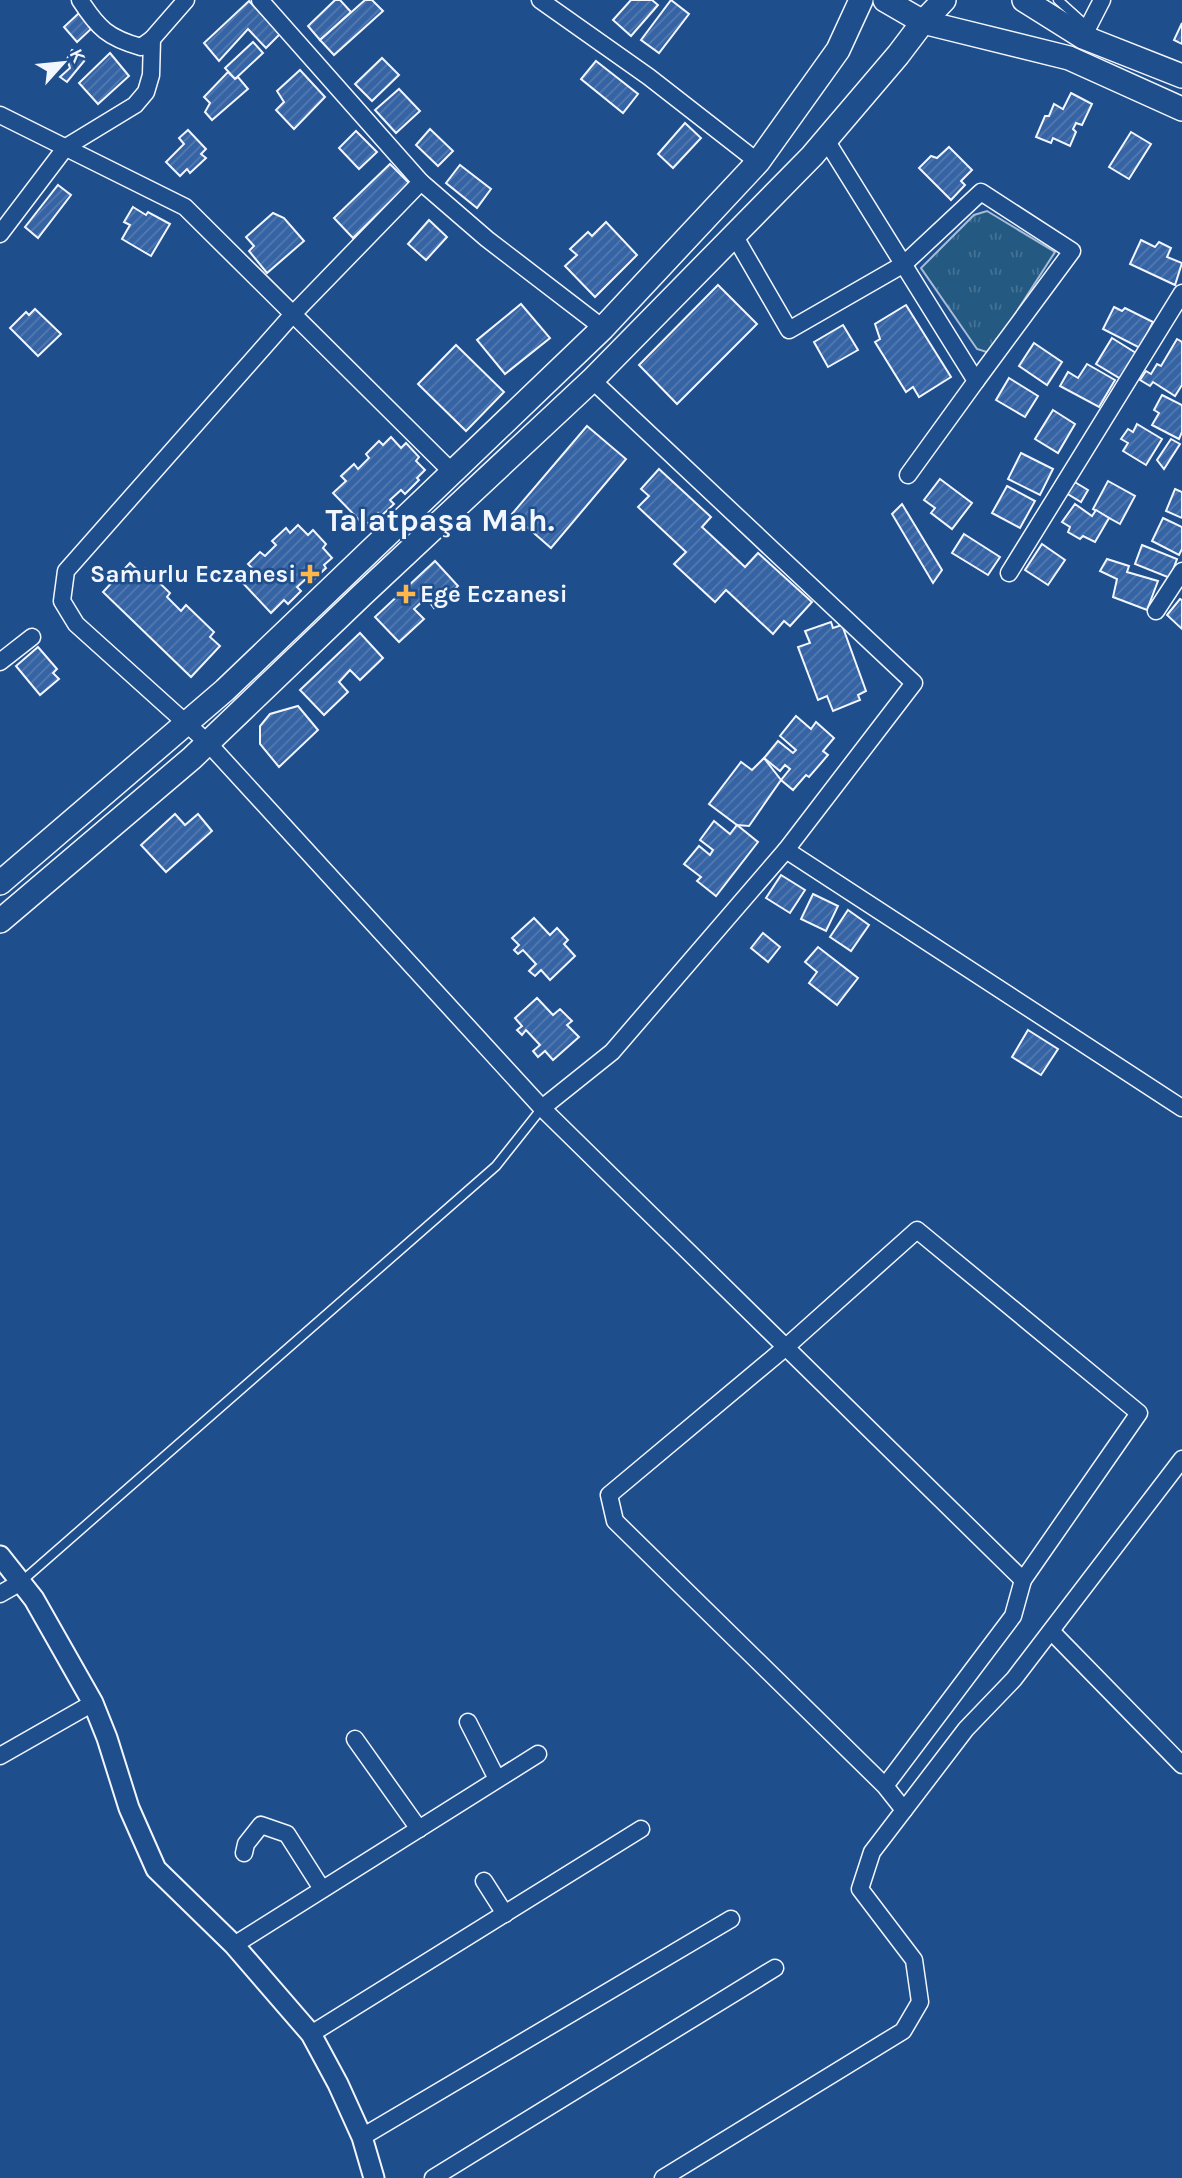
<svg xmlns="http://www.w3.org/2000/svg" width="1182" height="2178" viewBox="0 0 1182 2178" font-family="Karla,sans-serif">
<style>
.park{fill:url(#park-tufts);stroke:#a8bbd7;stroke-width:2}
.building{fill:url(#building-hatch);stroke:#f2f6ff;stroke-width:2}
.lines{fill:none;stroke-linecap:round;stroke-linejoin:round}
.service-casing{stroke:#f2f6ff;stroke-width:11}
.minor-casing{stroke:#f2f6ff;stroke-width:19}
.tertiary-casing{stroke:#f2f6ff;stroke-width:23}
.secondary-casing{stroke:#f2f6ff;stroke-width:26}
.service{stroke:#1f4e8c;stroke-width:8}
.minor{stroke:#1f4e8c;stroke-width:16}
.tertiary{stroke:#1f4e8c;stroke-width:19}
.secondary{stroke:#1f4e8c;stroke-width:23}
.poi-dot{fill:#ffb74d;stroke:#1f4e8c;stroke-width:2.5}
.labels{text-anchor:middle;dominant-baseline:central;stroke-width:5;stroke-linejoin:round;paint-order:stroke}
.poi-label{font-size:24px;font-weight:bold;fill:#f2f6ff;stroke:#1f4e8c;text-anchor:end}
.district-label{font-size:32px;font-weight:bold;fill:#f2f6ff;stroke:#1f4e8c}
</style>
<defs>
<pattern id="park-tufts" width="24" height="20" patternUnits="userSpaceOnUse" patternTransform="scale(1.75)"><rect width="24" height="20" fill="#245a82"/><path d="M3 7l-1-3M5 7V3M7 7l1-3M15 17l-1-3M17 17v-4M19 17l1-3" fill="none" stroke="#447295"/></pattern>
<pattern id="building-hatch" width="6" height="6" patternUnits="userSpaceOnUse" patternTransform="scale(1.75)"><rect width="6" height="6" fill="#3563a3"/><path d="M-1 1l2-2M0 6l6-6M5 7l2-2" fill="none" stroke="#537ab1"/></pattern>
</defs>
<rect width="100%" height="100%" fill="#1f4e8c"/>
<path class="park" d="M987,211L1055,252L990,353L977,349L921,268L974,215Z"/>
<g class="building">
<path d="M335,0H340L351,12L320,40L308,26Z"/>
<path d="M365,0H372L383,11L334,55L320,40Z"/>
<path d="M631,0H652L658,5L631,36L613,20Z"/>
<path d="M671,0L689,14L659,53L641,40Z"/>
<path d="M249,1L280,34L266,48L248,29L219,61L204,43Z"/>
<path d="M79,13L91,29L77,42L64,27Z"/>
<path d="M1182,23V44L1174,40Z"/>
<path d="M253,42L263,53L235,79L225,68Z"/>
<path d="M72,50L78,53L85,60L67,82L60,77L70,68L67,59Z"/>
<path d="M110,53L129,76L98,104L79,83Z"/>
<path d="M382,58L399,75L372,101L355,84Z"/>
<path d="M596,61L638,94L623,113L581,79Z"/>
<path d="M300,70L325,97L294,129L276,110L284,102L277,91Z"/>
<path d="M228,72L235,79L238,77L248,89L212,120L205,112L210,103L204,97Z"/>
<path d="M399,89L420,111L396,133L375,110Z"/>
<path d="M1071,93L1092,104L1082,125L1076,123L1073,129L1076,132L1070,146L1053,138L1051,143L1036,137L1045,116H1049L1054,104L1063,109Z"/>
<path d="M685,123L701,138L673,168L658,154Z"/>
<path d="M430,129L453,151L438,166L416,145Z"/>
<path d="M188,130L206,149L201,154L206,158L190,173L187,169L180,176L166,162L184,144L179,138Z"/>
<path d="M356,131L377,152L359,169L339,148Z"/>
<path d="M1131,132L1151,144L1129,179L1109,167Z"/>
<path d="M949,147L972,170L961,181L965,185L951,200L919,168L931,156L937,158Z"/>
<path d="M390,164L409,183L353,238L334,218Z"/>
<path d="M460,165L491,189L477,208L446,183Z"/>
<path d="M58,185L71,195L38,238L25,227Z"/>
<path d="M133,207L146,215L148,212L170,224L151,256L122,239L130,225L124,222Z"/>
<path d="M273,213L284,218L304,241L267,273L249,251L254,246L246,237Z"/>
<path d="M429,220L447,237L426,260L408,244Z"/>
<path d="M606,222L637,255L595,297L565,266L577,255L570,249L588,232L592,236Z"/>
<path d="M1141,240L1155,247L1159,242L1171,248L1167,257L1182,263L1175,285L1130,264Z"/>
<path d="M718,285L757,324L677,404L639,365Z"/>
<path d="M521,304L550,338L505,374L477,340Z"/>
<path d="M906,305L951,377L919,397L913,387L906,392L875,342L880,339L875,324Z"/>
<path d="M1114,307L1122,311L1125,308L1153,322L1140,348L1103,329Z"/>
<path d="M35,309L61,334L38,356L10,328L26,312L29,315Z"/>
<path d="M843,325L858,350L828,367L814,342Z"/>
<path d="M1112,338L1136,353L1121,379L1096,364Z"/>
<path d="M1177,339L1182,342V385L1175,396L1153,382L1150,386L1140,380L1146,371L1151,374L1157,364L1161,366Z"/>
<path d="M1034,343L1062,362L1047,385L1019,366Z"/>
<path d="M456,345L504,392L466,431L418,384Z"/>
<path d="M1087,364L1115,380L1099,407L1060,386L1068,372L1078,378Z"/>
<path d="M1009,378L1038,396L1025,417L996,400Z"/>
<path d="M1162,395L1182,405V432L1179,439L1152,425L1159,413L1154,410Z"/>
<path d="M1053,410L1075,424L1058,453L1035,439Z"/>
<path d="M1137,424L1162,439L1146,465L1123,451L1128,443L1121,439L1128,429L1133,432Z"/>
<path d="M587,426L626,459L551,548L512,514Z"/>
<path d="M391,437L401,448L406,443L419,457L416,461L425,470L417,478L419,480L405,494L401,490L390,500L394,504L381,516L378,513L365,526L333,493L346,481L341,476L354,464L358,469L369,458L366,454L379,441L383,445Z"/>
<path d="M1171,439L1180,444L1164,469L1157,460Z"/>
<path d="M1021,453L1053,469L1040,495L1008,479Z"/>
<path d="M659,469L711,517L702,527L745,567L758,553L812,602L790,626L784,621L773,634L726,590L715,602L674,564L686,552L638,507L649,496L641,489Z"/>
<path d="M940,479L972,503L952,529L931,513L935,508L924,500Z"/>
<path d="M1073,481L1088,490L1081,502L1066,493Z"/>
<path d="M1108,481L1135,496L1120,524L1093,509Z"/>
<path d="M1007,486L1035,501L1020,528L992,513Z"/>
<path d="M1175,489L1182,492V518L1166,511Z"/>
<path d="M902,504L942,570L933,583L892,514Z"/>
<path d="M1075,504L1092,516L1096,510L1109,518L1095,542L1083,536L1080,539L1068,532L1070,527L1062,522Z"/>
<path d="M1163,518L1182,527V549L1179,555L1152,541Z"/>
<path d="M298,525L308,535L313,530L326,544L323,548L332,558L324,565L326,568L312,581L308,577L297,587L301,591L288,604L284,600L271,613L240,580L252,568L248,564L260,552L265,556L276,545L272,541L286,528L290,533Z"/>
<path d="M964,534L1000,557L988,575L952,553Z"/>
<path d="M1042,544L1065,560L1048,585L1025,570Z"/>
<path d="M1142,545L1177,559L1170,578L1135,564Z"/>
<path d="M1107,559L1129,566L1127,572L1158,581L1147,610L1113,597L1117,579L1100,571Z"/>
<path d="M435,561L458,586L434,608L426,598L414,609L424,619L399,642L375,617Z"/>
<path d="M130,563L141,573L145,569L170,593L167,597L181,611L186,605L214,632L210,637L220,646L191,677L103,592Z"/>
<path d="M1180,599L1182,600V629L1167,615Z"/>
<path d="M831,622L833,628L842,625L866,691L858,695L860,700L833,711L827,696L818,700L798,647L810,643L805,631Z"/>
<path d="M360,633L383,658L360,680L350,670L339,682L348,692L324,715L300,690Z"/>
<path d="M38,647L57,669L53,673L59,679L40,695L16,666Z"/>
<path d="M298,706L318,730L279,767L260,744V726L270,714Z"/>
<path d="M796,716L811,729L816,722L834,738L823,751L828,755L809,777L806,775L793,790L781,780L790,769L785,765L780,771L764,758L778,741L793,753L796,750L780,736Z"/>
<path d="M764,758L781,780L749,826L737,825L709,804L741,762L752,770Z"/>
<path d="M175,814L185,825L198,814L212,831L166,872L141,845Z"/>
<path d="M714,821L730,834L737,825L758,842L716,896L697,881L701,877L684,864L699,846L710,855L713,850L700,840Z"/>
<path d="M781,875L805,890L790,913L766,898Z"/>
<path d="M813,894L838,906L826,931L801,919Z"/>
<path d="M848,910L869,925L851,951L830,937Z"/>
<path d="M534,918L550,935L557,928L568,940L564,944L575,956L550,980L541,970L535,976L529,971L536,964L523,950L518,954L514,950L519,945L512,938Z"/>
<path d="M763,933L780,947L768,962L751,948Z"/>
<path d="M818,947L858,978L837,1005L809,983L817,972L805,962Z"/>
<path d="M537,998L553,1015L560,1009L572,1021L567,1025L579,1037L553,1060L545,1051L538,1057L533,1051L540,1045L526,1030L522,1035L517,1030L522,1026L515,1018Z"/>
<path d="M1028,1030L1058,1049L1041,1075L1012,1057Z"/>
</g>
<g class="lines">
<defs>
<g id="service">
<path d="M1058,0L1088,27"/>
<path d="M22,1581L496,1166L542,1108"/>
</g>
<g id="minor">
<path d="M80,0C98,28 108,38 141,47L152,39"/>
<path d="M260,0L421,182L487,239L603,328"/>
<path d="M540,0L649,77L758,162"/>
<path d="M1083,37L1102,0"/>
<path d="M0,115L185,207L451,471"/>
<path d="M826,140L976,381L908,475"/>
<path d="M421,182L293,314L66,571L62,601L76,624L208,743L542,1108L612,1052L786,850L914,683L592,380"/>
<path d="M0,234L66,147L135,105L146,92L151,75L152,39L186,0"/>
<path d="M734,235L789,330L904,264L981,192L1072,251L976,381"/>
<path d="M1009,573L1182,293"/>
<path d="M1156,611L1182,571"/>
<path d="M0,662L32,637"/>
<path d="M786,850L1182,1108"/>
<path d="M542,1108L1023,1580"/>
<path d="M0,1594L21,1582"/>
<path d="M1051,1631L1182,1765"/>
<path d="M468,1722L497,1779"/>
<path d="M355,1739L419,1829"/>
<path d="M0,1756L93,1703"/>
<path d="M885,1786L1013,1616L1023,1580L1139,1413L917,1230L786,1347L609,1495L615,1521L885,1786L904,1810"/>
<path d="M244,1853L246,1844L261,1825L287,1834L322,1889"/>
<path d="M484,1881L505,1914"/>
<path d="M234,1945L538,1754"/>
<path d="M311,2034L641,1829"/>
<path d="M362,2137L731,1919"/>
<path d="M433,2178L775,1968"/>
<path d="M663,2178L903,2031L920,2002L914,1960L860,1889L872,1852L966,1729L1014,1679L1182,1459"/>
</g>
<path id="tertiary" d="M0,1556L34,1599L93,1703L107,1738L129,1808L156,1869L234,1945L311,2034L338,2084L362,2137L374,2178"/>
<g id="secondary">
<path d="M885,0L923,22L1069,58L1182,109"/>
<path d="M1024,0L1083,37L1182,76"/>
<path d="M0,883L225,690L603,328L758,162L838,50L861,0"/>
<path d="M0,921L192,758L362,595L592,380L812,156L898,55L923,22L944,0"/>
</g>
</defs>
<use href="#service" class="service-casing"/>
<use href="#minor" class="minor-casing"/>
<use href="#tertiary" class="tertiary-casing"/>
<use href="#secondary" class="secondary-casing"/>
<use href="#service" class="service"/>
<use href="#minor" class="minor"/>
<use href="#tertiary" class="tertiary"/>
<use href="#secondary" class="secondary"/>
</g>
<g class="poi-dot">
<path d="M306.5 563.5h7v7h7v7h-7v7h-7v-7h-7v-7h7z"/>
<path d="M402.5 583.5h7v7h7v7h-7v7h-7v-7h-7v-7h7z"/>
</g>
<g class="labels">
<g class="poi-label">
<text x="296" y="574">Samurlu Eczanesi</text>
<text x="420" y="594" text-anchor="start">Ege Eczanesi</text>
</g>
<g class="district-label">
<text x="440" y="520">Talatpaşa Mah.</text>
</g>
</g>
<g transform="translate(63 63) rotate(63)" stroke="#1f4e8c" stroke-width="5" paint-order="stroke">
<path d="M0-5L12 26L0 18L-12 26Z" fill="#f2f6ff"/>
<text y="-10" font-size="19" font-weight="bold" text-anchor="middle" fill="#f2f6ff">K</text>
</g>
</svg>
